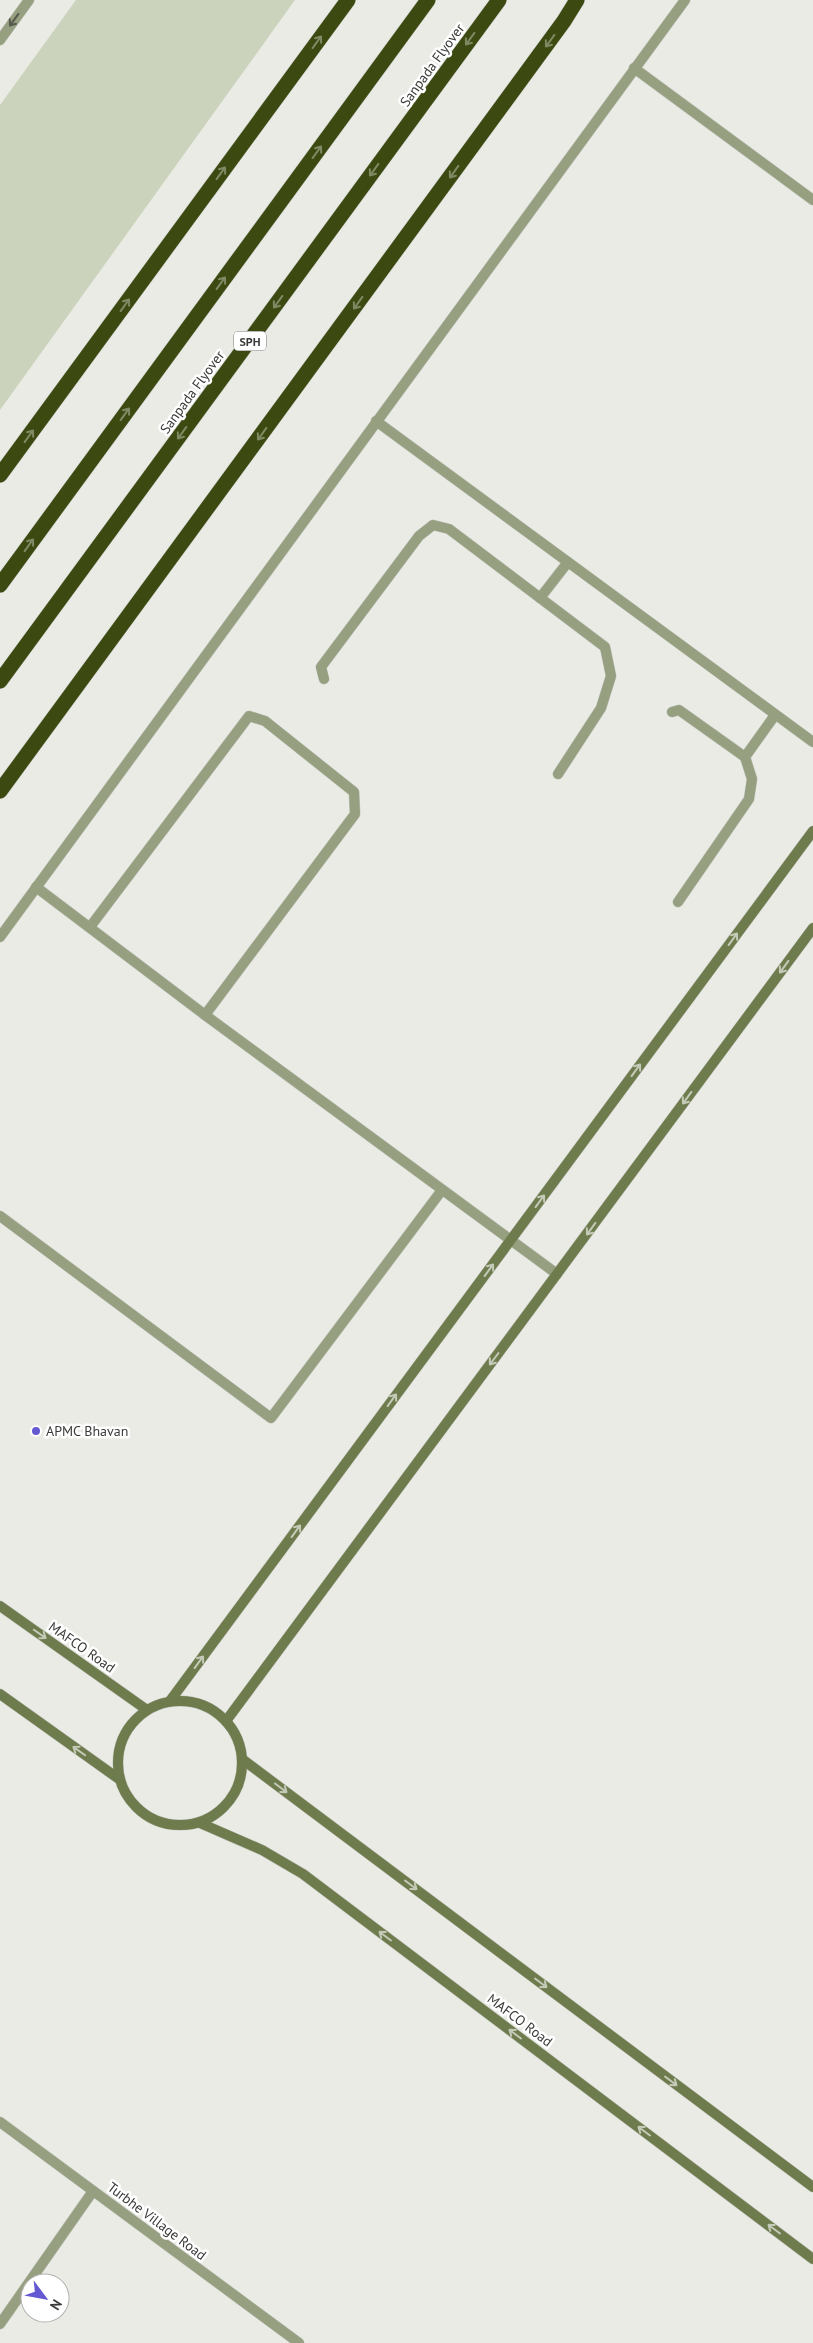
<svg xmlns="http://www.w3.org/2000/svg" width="813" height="2343" viewBox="0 0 813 2343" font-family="'PT Sans',sans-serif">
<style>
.green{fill:#ccd3bc}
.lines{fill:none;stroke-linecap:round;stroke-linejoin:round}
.lane-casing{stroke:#c6c8c2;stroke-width:11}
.street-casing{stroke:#c6c8c2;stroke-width:11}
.secondary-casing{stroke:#c6c8c2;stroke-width:11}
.highway-casing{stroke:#c6c8c2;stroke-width:16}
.lane{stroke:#96a081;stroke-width:10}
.street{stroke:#96a081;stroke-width:10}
.secondary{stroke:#6e7b4d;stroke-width:10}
.highway{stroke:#3c4a11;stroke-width:15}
.oneway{stroke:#56594e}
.oneway2{stroke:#808964}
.oneway3{stroke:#c5cab8}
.poi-dot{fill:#6559d2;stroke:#fff;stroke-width:2}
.labels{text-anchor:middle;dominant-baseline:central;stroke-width:5;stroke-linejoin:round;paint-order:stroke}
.shield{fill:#fff;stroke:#757674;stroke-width:1}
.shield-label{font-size:12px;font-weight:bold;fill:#3a3b38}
.street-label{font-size:14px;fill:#3a3b38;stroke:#fff}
.poi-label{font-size:14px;fill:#3a3b38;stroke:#fff;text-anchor:start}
</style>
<rect width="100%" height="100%" fill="#e9ebe4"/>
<path class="green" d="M76,0H295L0,410V105Z"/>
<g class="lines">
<defs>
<g id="lane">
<path d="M634,68L813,200"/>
<path d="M376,421L813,742"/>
<path d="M540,598L568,562"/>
<path d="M324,679L321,667L419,536L433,525L449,529L605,647L611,676L601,708L558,774"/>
<path d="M672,712L679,710L745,757"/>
<path d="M36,887L205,1015L557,1274"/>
<path d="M678,902L749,799L752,779L745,757L775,715"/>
<path d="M90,927L249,716L265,721L354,792L355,814L205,1015"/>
<path d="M0,1216L271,1418L442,1190"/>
</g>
<g id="street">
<path d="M0,40L29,0"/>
<path d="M0,937L685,0"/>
<path d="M0,2122L299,2343"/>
<path d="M0,2324L93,2191"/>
</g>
<g id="secondary">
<path d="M0,1606L147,1710"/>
<path d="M0,1694L119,1779"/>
<circle cx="180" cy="1763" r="62"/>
<path d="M170,1701L813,831"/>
<path d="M226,1721L813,928"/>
<path d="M242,1759L813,2187"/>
<path d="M200,1823L262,1850L303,1874L813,2259"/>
</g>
<g id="highway">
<path d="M0,475L348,0"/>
<path d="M0,585L428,0"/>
<path d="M0,681L499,0"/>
<path d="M0,791L564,21L577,0"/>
</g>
</defs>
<use href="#lane" class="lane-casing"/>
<use href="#street" class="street-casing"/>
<use href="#secondary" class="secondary-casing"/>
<use href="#highway" class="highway-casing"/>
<use href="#lane" class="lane"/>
<use href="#street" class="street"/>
<use href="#secondary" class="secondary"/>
<use href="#highway" class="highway"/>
</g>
<defs><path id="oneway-shaft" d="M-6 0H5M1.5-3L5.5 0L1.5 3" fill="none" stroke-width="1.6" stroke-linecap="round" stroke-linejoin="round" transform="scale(1.25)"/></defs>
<use class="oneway" href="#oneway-shaft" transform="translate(14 20) rotate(126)"/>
<g class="oneway2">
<use href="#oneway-shaft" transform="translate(470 39) rotate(126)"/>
<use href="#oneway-shaft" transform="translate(550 41) rotate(126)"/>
<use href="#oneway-shaft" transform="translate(317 42) rotate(-54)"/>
<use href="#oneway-shaft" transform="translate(317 152) rotate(-54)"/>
<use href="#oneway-shaft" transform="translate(374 170) rotate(126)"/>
<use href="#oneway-shaft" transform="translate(454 172) rotate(126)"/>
<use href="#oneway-shaft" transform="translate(221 173) rotate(-54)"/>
<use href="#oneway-shaft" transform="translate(221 283) rotate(-54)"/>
<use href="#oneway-shaft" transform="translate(278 302) rotate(126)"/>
<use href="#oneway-shaft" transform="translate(358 303) rotate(126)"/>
<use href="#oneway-shaft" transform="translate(125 305) rotate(-54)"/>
<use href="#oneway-shaft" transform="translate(125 414) rotate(-54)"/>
<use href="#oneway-shaft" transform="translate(182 433) rotate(126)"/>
<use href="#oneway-shaft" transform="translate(262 434) rotate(126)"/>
<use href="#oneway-shaft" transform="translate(29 436) rotate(-54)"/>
<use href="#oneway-shaft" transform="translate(29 545) rotate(-54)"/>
</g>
<g class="oneway3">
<use href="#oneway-shaft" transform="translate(733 939) rotate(-54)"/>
<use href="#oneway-shaft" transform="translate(784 967) rotate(126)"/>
<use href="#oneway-shaft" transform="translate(636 1070) rotate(-54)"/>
<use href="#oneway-shaft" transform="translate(687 1098) rotate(126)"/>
<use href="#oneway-shaft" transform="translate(540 1201) rotate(-54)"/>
<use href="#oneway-shaft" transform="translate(591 1229) rotate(126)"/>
<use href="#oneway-shaft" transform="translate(489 1270) rotate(-54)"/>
<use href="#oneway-shaft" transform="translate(494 1359) rotate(127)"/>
<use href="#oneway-shaft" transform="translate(392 1400) rotate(-54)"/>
<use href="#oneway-shaft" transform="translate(296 1531) rotate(-54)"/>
<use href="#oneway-shaft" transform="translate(40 1634) rotate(35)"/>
<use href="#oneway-shaft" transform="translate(199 1662) rotate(-54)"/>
<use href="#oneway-shaft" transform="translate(79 1751) rotate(-145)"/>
<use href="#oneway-shaft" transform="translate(281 1788) rotate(37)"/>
<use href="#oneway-shaft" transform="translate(411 1885) rotate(37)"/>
<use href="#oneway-shaft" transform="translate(385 1936) rotate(-143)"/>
<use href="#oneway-shaft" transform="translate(541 1983) rotate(37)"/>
<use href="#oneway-shaft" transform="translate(515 2034) rotate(-143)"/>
<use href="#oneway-shaft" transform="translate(671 2081) rotate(37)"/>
<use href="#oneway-shaft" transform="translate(644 2131) rotate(-143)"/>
<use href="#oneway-shaft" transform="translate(774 2229) rotate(-143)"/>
</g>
<circle class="poi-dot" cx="36" cy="1431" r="5"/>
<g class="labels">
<rect class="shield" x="234" y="331.5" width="32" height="19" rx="4"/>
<g class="shield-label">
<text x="250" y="341">SPH</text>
</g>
<g class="street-label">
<text transform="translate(432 65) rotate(-54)">Sanpada Flyover</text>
<text transform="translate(192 392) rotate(-54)">Sanpada Flyover</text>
<text transform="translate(82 1647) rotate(35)">MAFCO Road</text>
<text transform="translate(520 2020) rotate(37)">MAFCO Road</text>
<text transform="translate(157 2221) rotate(37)">Turbhe Village Road</text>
</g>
<g class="poi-label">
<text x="46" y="1431">APMC Bhavan</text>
</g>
</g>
<g transform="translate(45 2298) rotate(122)"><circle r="24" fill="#ffffff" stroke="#b0b1af"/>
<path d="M0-4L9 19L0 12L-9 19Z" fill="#6559d2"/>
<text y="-8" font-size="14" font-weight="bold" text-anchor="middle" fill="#3a3b38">N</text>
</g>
</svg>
